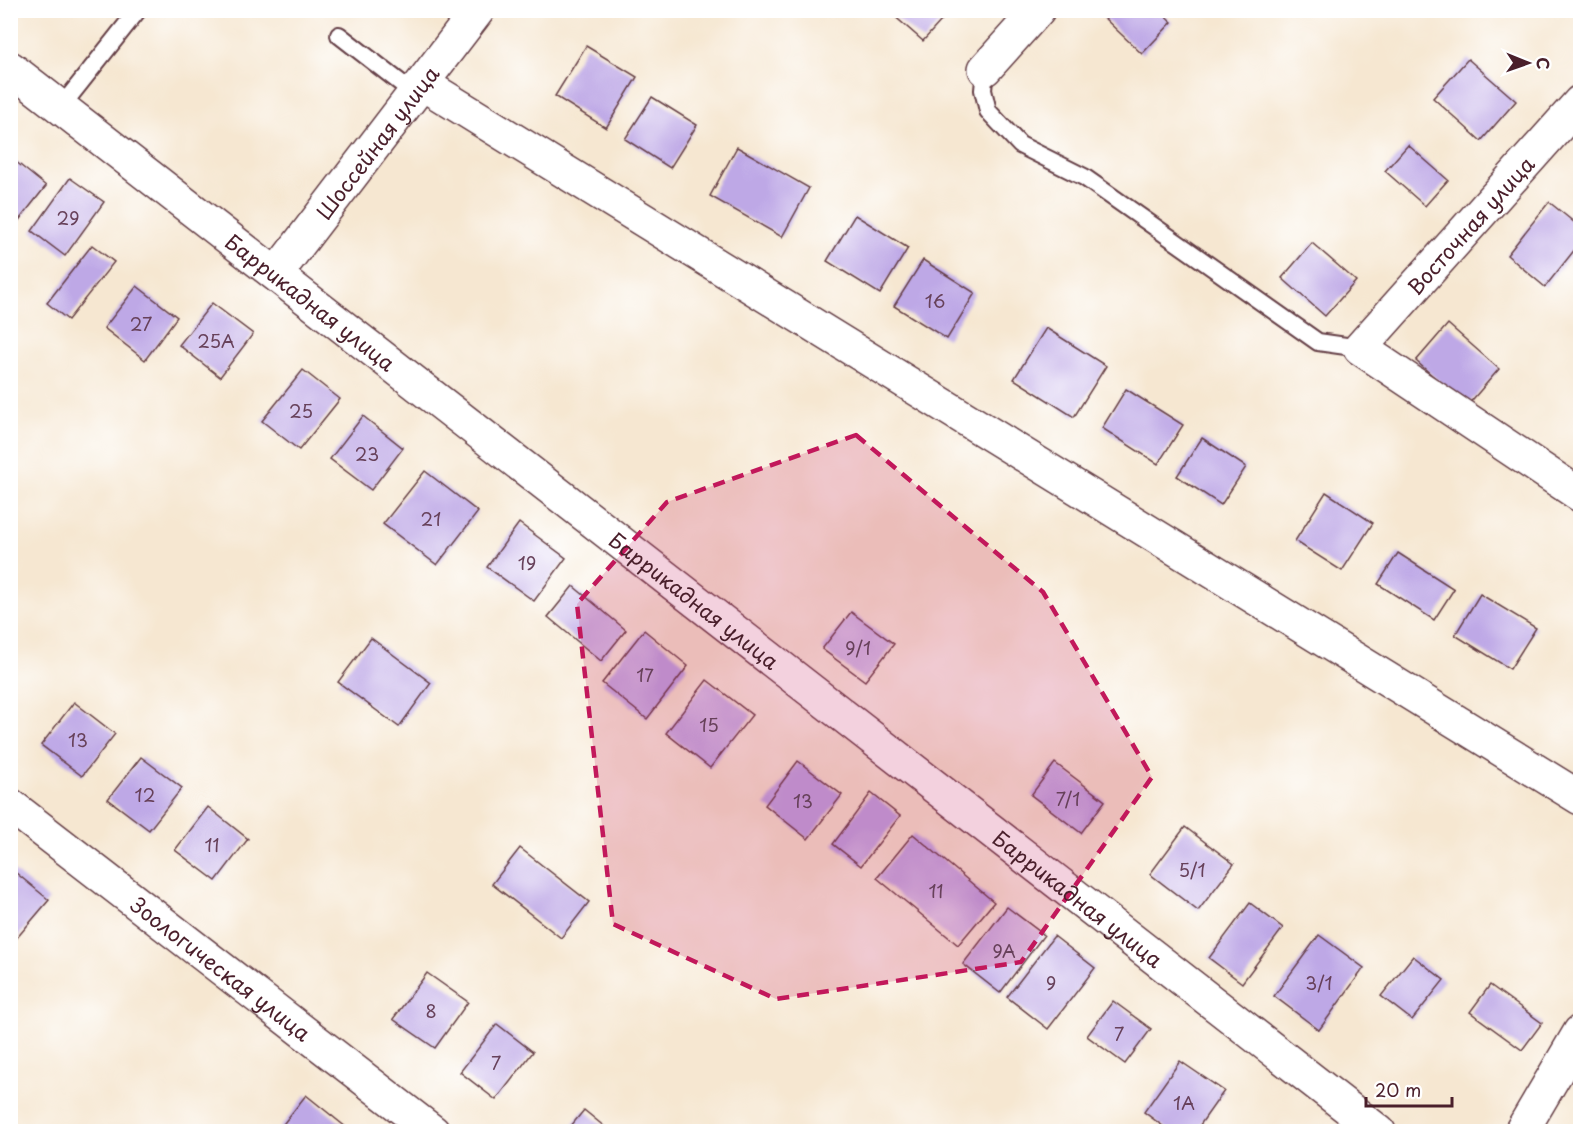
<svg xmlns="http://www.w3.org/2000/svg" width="1591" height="1142" viewBox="0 0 1591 1142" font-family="'Playpen Sans',sans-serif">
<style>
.building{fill:#bea8e6}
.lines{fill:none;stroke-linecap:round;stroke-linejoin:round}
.lane-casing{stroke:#643d44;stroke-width:20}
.street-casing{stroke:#643d44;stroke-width:36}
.lane{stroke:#fff;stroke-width:16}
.street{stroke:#fff;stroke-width:33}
.marked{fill:#c2185b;fill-opacity:0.2;stroke:#c2185b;stroke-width:4.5;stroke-dasharray:12 8;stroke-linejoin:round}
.labels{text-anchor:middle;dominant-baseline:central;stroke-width:4.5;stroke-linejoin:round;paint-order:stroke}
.number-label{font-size:18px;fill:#67415a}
.street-label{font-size:21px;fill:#4a1f2b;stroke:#fff}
</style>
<rect width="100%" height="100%" fill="#fff"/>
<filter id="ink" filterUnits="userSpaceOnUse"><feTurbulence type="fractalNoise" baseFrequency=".0167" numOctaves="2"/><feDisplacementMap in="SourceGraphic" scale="12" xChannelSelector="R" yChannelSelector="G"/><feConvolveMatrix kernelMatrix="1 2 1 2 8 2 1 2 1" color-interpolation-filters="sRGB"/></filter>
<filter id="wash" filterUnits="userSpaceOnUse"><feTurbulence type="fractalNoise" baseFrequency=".008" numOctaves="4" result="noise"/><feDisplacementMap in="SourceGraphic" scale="24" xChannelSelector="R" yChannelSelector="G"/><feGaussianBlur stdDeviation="1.35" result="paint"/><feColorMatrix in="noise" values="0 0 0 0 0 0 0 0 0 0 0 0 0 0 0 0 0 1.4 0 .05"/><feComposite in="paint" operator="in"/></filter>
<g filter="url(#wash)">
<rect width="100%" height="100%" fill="#f6e7d1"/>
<g id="blocks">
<g class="building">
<path d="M893,10H951L923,41L891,13Z"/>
<path d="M1107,10H1159L1172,22L1142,54L1102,16Z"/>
<path d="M586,46L637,77L606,128L555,96Z"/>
<path d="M1468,59L1516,101L1481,141L1433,98Z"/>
<path d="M652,97L697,125L670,168L625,139Z"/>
<path d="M1408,145L1448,180L1425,206L1385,171Z"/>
<path d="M737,147L809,188L782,237L710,196Z"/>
<path d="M10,157L46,186L12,229L10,227Z"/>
<path d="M70,178L104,202L65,256L32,231Z"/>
<path d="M1549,202L1580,227V243L1545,287L1507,255Z"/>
<path d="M855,215L908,248L880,294L827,261Z"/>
<path d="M1312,243L1356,281L1325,316L1282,278Z"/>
<path d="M92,245L114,262L68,320L47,303Z"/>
<path d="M923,260L975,293L947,339L894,306Z"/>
<path d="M137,286L177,317L145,360L104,328Z"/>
<path d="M212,303L253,334L220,377L179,345Z"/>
<path d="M1448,324L1499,369L1467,406L1416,361Z"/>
<path d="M1046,328L1106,366L1074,417L1014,379Z"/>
<path d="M303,370L340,399L299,450L262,421Z"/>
<path d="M1126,389L1183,425L1158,464L1102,428Z"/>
<path d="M363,416L403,448L371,490L330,459Z"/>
<path d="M1202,438L1246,467L1221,505L1177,476Z"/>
<path d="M425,471L478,512L437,565L383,524Z"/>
<path d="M1326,492L1373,523L1342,571L1295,541Z"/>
<path d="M519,523L566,558L534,601L487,567Z"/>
<path d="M1398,553L1454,589L1434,620L1378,584Z"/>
<path d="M573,586L626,630L601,661L548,617Z"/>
<path d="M1480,594L1536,628L1510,669L1455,635Z"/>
<path d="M851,612L894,644L865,681L822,649Z"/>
<path d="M644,630L688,666L647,719L602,683Z"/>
<path d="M371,638L431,683L399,727L338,682Z"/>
<path d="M707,680L752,715L710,768L666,733Z"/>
<path d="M74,702L115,734L82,776L41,745Z"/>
<path d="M141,757L182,788L149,830L108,799Z"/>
<path d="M798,761L842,795L808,839L765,805Z"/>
<path d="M1055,763L1105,801L1081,833L1031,795Z"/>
<path d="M871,793L900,816L861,866L833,844Z"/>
<path d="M208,807L248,839L216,881L175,850Z"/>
<path d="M1185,827L1234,864L1198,911L1150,874Z"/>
<path d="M913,834L994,902L958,945L877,878Z"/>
<path d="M520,848L589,902L561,938L492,884Z"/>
<path d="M10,868L49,900L10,946Z"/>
<path d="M1250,903L1283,928L1242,983L1209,958Z"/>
<path d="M1007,907L1044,935L1000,993L963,964Z"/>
<path d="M1319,935L1364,968L1319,1030L1274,996Z"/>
<path d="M1054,936L1095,968L1048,1029L1007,997Z"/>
<path d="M1413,956L1444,980L1412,1020L1381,996Z"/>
<path d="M427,973L468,1002L435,1048L393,1019Z"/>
<path d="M1490,985L1542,1023L1522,1050L1470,1012Z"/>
<path d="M1113,1001L1151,1029L1125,1064L1087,1036Z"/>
<path d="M497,1024L533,1052L496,1100L460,1072Z"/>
<path d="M1180,1061L1224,1091L1195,1132H1171L1144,1112Z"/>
<path d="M306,1095L352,1132H277Z"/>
<path d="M584,1110L611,1132H566Z"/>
</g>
</g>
</g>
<g filter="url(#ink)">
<use href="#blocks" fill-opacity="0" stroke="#643d44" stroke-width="1.5"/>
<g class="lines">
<defs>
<g id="lane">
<path d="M339,35L415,94"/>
<path d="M985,69L983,90L988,111L1020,145L1084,177L1318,342L1360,348"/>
<path d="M61,107L138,10"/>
</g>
<g id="street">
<path id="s1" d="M10,68L1379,1132"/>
<path d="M985,69L1038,10"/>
<path d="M423,84L1580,798"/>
<path d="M1580,102L1360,348L1580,495"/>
<path id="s2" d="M276,274L478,10"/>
<path id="s3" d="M10,805L433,1132"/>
<path d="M1521,1132L1580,1032"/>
</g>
</defs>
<use href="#lane" class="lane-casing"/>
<use href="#street" class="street-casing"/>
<use href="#lane" class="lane"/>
<use href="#street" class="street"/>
</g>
</g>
<path class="marked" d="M856,435L1043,592L1152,777L1021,962L776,999L613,924L577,604L667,502Z"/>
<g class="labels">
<g class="number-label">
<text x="68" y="217">29</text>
<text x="935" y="300">16</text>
<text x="141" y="323">27</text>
<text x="216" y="340">25А</text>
<text x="301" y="410">25</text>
<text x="367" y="453">23</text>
<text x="431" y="518">21</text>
<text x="527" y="562">19</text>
<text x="858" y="647">9/1</text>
<text x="645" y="674">17</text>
<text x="709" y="724">15</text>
<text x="78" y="739">13</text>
<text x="145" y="794">12</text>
<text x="1068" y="798">7/1</text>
<text x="803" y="800">13</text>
<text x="212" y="844">11</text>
<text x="1192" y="869">5/1</text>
<text x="936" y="890">11</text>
<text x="1004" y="950">9А</text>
<text x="1051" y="982">9</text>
<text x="1319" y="982">3/1</text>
<text x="431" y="1010">8</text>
<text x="1119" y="1033">7</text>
<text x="496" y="1062">7</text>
<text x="1184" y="1102">1А</text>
</g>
<g class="street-label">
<text stroke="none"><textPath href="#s2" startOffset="166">Шоссейная улица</textPath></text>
<text transform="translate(1470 225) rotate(-48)">Восточная улица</text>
<text stroke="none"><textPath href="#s1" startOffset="381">Баррикадная улица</textPath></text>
<text stroke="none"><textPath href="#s1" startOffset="867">Баррикадная улица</textPath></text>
<text stroke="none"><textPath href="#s1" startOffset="1353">Баррикадная улица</textPath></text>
<text stroke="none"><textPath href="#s3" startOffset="267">Зоологическая улица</textPath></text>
</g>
</g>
<rect width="1591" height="1142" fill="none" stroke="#fff" stroke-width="36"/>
<g transform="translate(1528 63) rotate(91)" stroke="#ffffff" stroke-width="4.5" paint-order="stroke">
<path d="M0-4.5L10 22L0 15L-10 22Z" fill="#4a1f2b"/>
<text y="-9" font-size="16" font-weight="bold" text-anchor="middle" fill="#4a1f2b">С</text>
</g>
<path d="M1366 1097v9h86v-9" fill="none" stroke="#4a1f2b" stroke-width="3"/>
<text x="1375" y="1097" font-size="18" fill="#4a1f2b" stroke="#ffffff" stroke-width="4.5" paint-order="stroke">20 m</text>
</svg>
